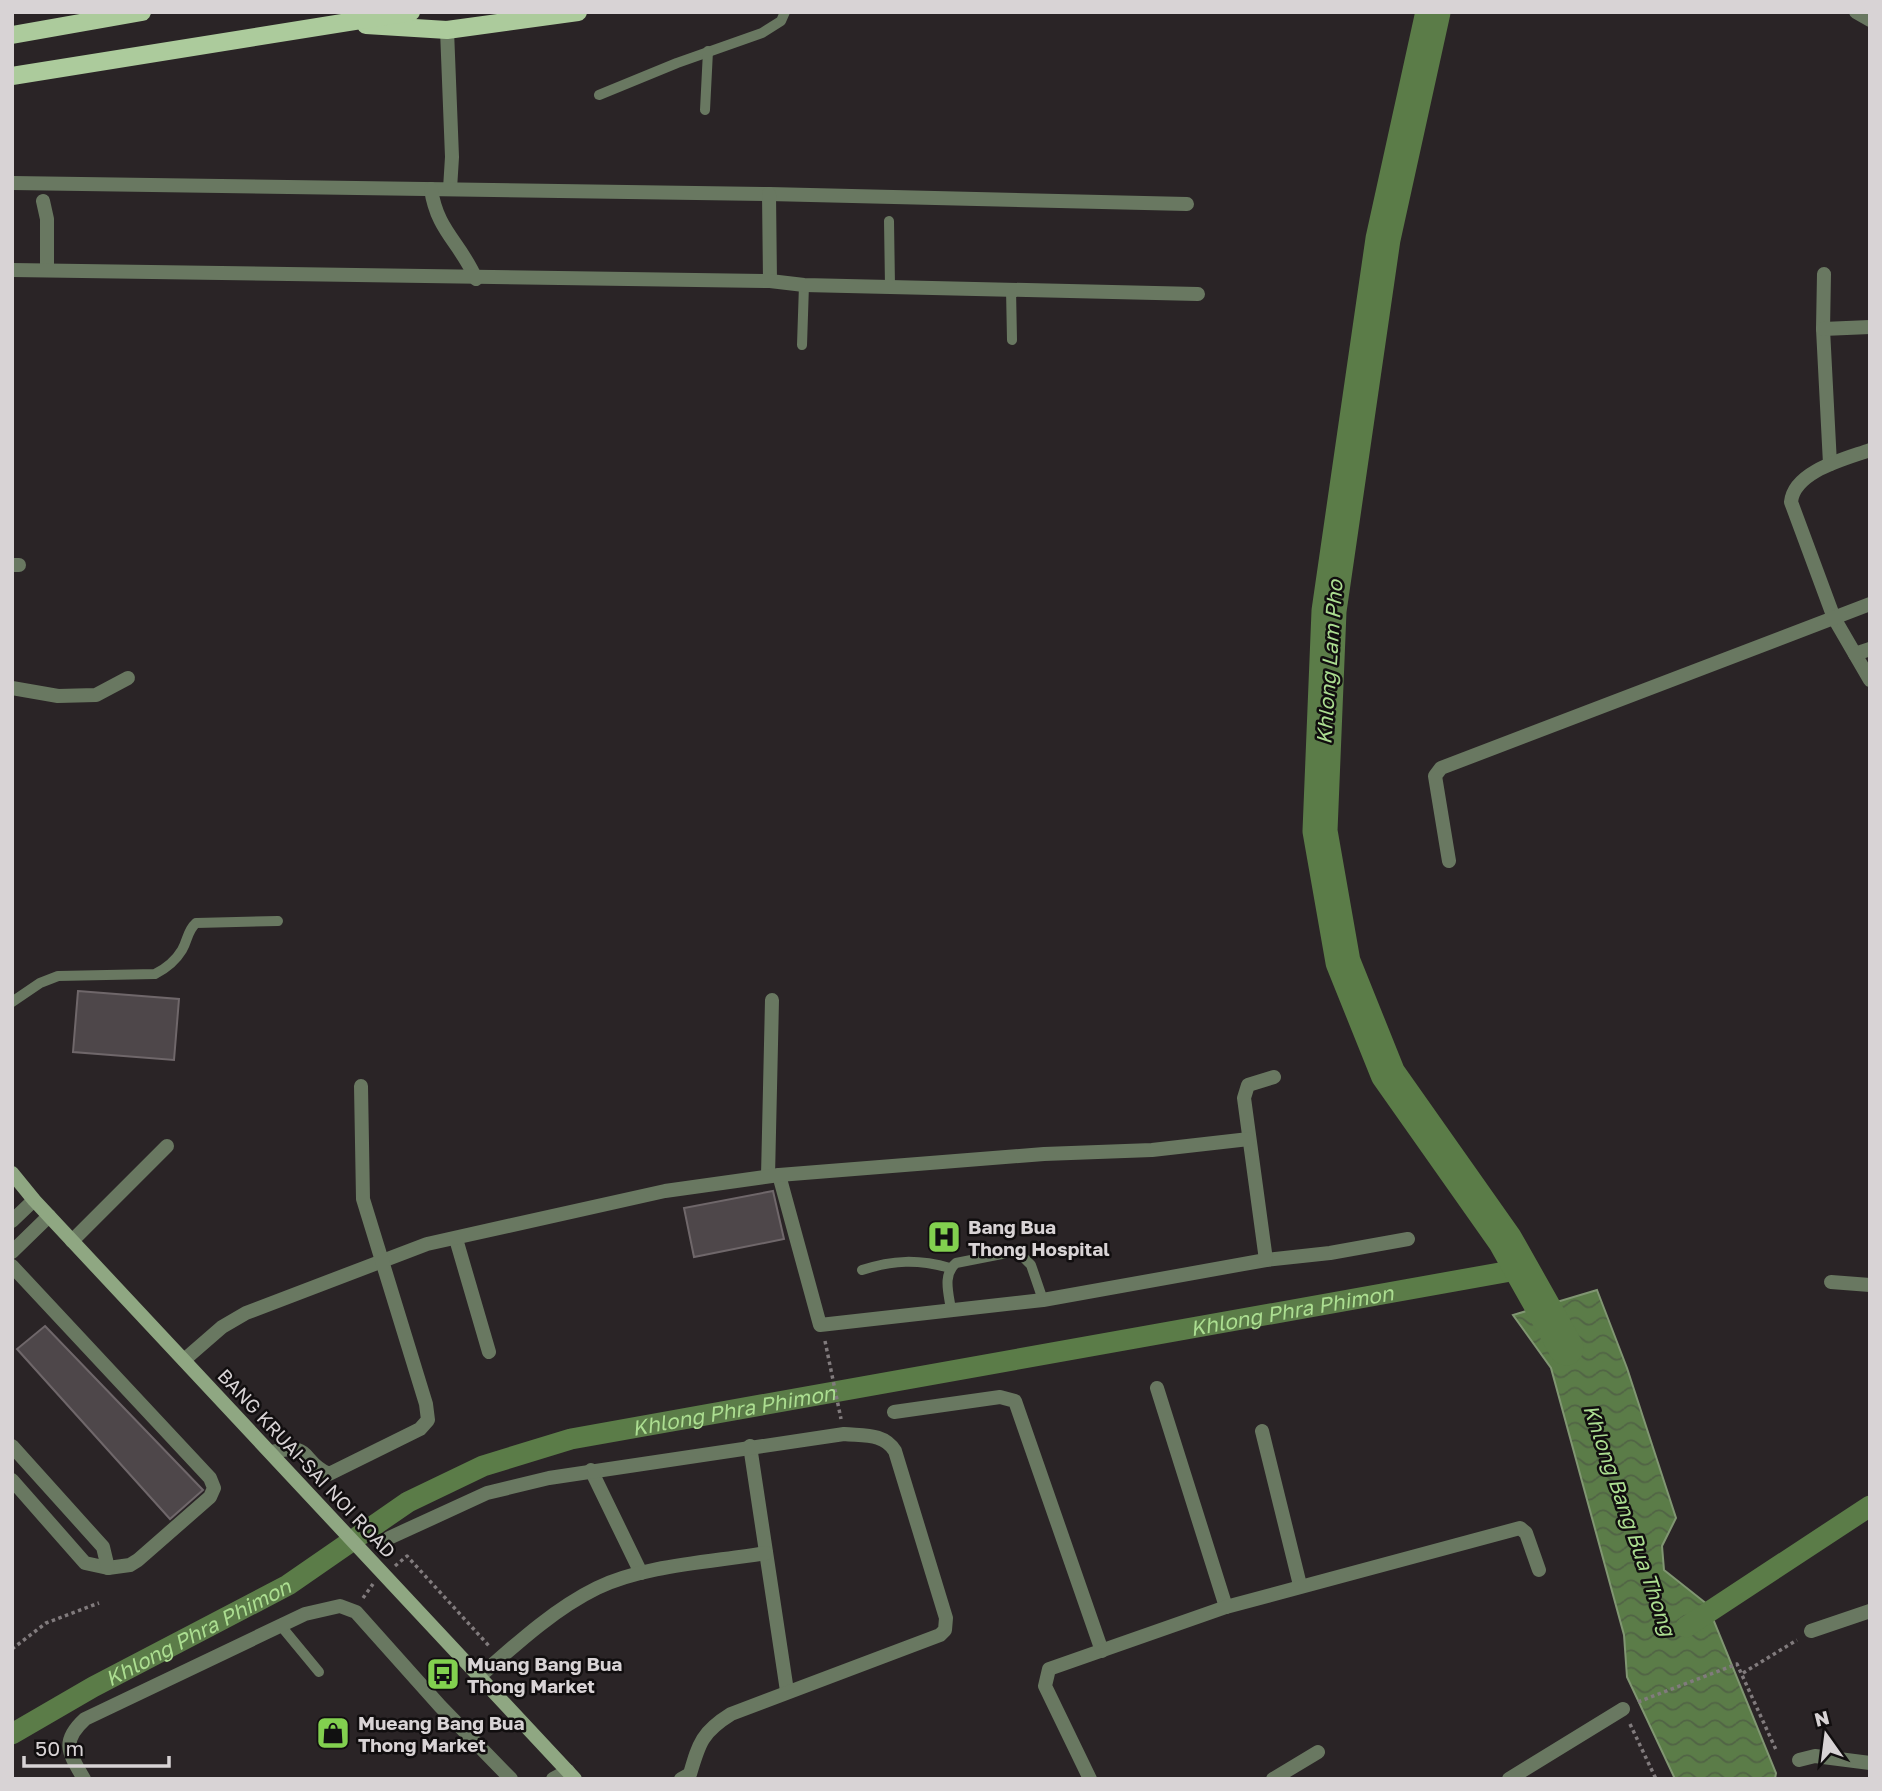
<svg xmlns="http://www.w3.org/2000/svg" width="1882" height="1791" viewBox="0 0 1882 1791" font-family="'Golos Text',sans-serif">
<style>
.water{fill:url(#water-waves);stroke:#809672;stroke-width:2}
.lines{fill:none;stroke-linecap:round;stroke-linejoin:round}
.canal{stroke:#5b7c48;stroke-width:21}
.river{stroke:#5b7c48;stroke-width:35}
.building{fill:#4e474a;stroke:#6f676a;stroke-width:2}
.path{stroke:#817b7d;stroke-width:3.5;stroke-dasharray:3.5 3.5;stroke-linecap:butt}
.service{stroke:#697861;stroke-width:10}
.minor{stroke:#697861;stroke-width:14}
.secondary{stroke:#8fa782;stroke-width:14}
.primary{stroke:#accb9c;stroke-width:18}
.labels{text-anchor:middle;dominant-baseline:central;stroke-width:5;stroke-linejoin:round;paint-order:stroke}
.poi-label{font-size:19px;font-weight:bold;fill:#d8d3d5;stroke:#110e0f;text-anchor:start}
.street-label{font-size:19px;fill:#d8d3d5;stroke:#110e0f}
.water-label{font-size:21px;font-style:italic;fill:#acde91;stroke:#110e0f}
</style>
<defs>
<pattern id="water-waves" width="16" height="10" patternUnits="userSpaceOnUse" patternTransform="scale(1.75)"><rect width="16" height="10" fill="#5b7c48"/><path d="M0 5q4-4 8 0t8 0" fill="none" stroke="#516445"/></pattern>
</defs>
<rect width="100%" height="100%" fill="#2a2426"/>
<path class="water" d="M1597,1290L1627,1368L1676,1518L1662,1546L1664,1570L1707,1604L1776,1773L1775,1779H1675L1627,1677L1624,1635L1551,1368L1513,1315Z"/>
<g class="lines">
<g class="canal">
<path d="M1686,1627L1870,1506"/>
<path id="s1" d="M12,1734L93,1687L288,1585L408,1502L483,1466L571,1439L1522,1269"/>
</g>
<path class="river" d="M1433,12L1383,239L1329,611L1320,831L1343,962L1388,1074L1505,1240L1566,1348"/>
</g>
<g class="building">
<path d="M78,991L179,999L174,1060L73,1052Z"/>
<path d="M773,1191L784,1239L694,1257L684,1208Z"/>
<path d="M45,1326L203,1490L170,1519L17,1349Z"/>
</g>
<g class="lines">
<g class="path">
<path d="M825,1341L841,1419"/>
<path d="M395,1566L407,1556L490,1647"/>
<path d="M363,1598L373,1584"/>
<path d="M12,1649L46,1623L99,1603"/>
<path d="M1743,1673L1797,1640"/>
<path d="M1638,1702L1737,1664L1777,1752"/>
<path d="M1630,1724L1656,1779"/>
</g>
<g class="service">
<path d="M599,95L677,63L762,33L781,21L785,12"/>
<path d="M705,110L708,51"/>
<path d="M889,221L890,286"/>
<path d="M1011,289L1012,340"/>
<path d="M802,345L804,285"/>
<path d="M12,1002L40,983L58,976L155,974C165,969 176,960 182,950C188,940 187,931 196,923L278,921"/>
<path d="M862,1270C893,1260 918,1259 950,1268"/>
<path d="M951,1310C949,1294 942,1275 956,1263L1017,1251L1031,1265L1043,1300"/>
<path d="M281,1626L319,1672"/>
</g>
<g class="minor">
<path d="M1856,12L1870,20"/>
<path d="M447,30L452,157L450,189"/>
<path d="M12,183L769,194L1187,204"/>
<path d="M431,189C437,231 460,242 476,279"/>
<path d="M769,194L770,281"/>
<path d="M43,201L47,219V269"/>
<path d="M12,270L770,281L804,285L1198,294"/>
<path d="M1824,274L1823,329L1830,464"/>
<path d="M1823,329L1870,327"/>
<path d="M1870,450C1845,459 1794,471 1791,502L1834,618L1870,680"/>
<path d="M12,565H19"/>
<path d="M1855,654L1870,649"/>
<path d="M12,688L58,696L96,695L128,678"/>
<path d="M1449,861L1435,776L1441,768L1870,604"/>
<path d="M779,1175L820,1325L1043,1300L1266,1260L1330,1253L1408,1239"/>
<path d="M768,1176L772,1000"/>
<path d="M12,1221L34,1200"/>
<path d="M456,1239L489,1352"/>
<path d="M72,1241L167,1146"/>
<path d="M12,1252L49,1216"/>
<path d="M1266,1260L1244,1098L1248,1085L1274,1077"/>
<path d="M12,1266L210,1478L214,1488L210,1497L138,1560L130,1565L108,1568L85,1563L12,1480"/>
<path d="M1831,1282L1870,1285"/>
<path d="M184,1360L222,1327L246,1313L427,1244L665,1191L779,1175L1044,1154L1152,1150L1249,1139"/>
<path d="M1157,1388L1226,1607"/>
<path d="M894,1412L1000,1397L1015,1401L1102,1651"/>
<path d="M1262,1431L1300,1585"/>
<path d="M12,1446L103,1547L108,1568"/>
<path d="M750,1446L787,1691"/>
<path d="M271,1452C315,1442 299,1461 329,1474L420,1429L428,1420L426,1404L363,1199L361,1086"/>
<path d="M591,1470L641,1573"/>
<path d="M389,1538L487,1493L549,1478L844,1434C864,1436 884,1433 895,1451L946,1618L945,1630L940,1635L731,1714C702,1732 699,1743 690,1774L681,1779"/>
<path d="M1811,1631L1870,1611"/>
<path d="M480,1676C515,1645 554,1609 597,1588C644,1565 713,1562 766,1553"/>
<path d="M1799,1760L1815,1756L1870,1763"/>
<path d="M84,1779C69,1753 60,1742 85,1719L305,1614L340,1606L356,1612L440,1706L511,1779"/>
<path d="M553,1779L568,1771"/>
<path d="M1090,1779L1045,1686L1049,1669L1226,1607L1520,1528L1526,1533L1539,1570"/>
<path d="M1273,1779L1318,1752"/>
<path d="M1509,1779L1623,1709"/>
</g>
<path class="secondary" d="M12,1173L34,1200L575,1779"/>
<g class="primary">
<path d="M366,25L447,30L578,12"/>
<path d="M12,35L142,12"/>
<path d="M12,76L411,12"/>
</g>
</g>
<defs>
<symbol id="hospital-square" viewBox="-11 -11 22 22"><rect x="-9" y="-9" width="18" height="18" rx="4" fill="#82d04f" stroke="#110e0f"/><path d="M-5-5h3v3.5h4V-5h3V5h-3V1.5h-4V5h-3Z" fill="#111"/></symbol>
<symbol id="bus-square" viewBox="-11 -11 22 22"><rect x="-9" y="-9" width="18" height="18" rx="4" fill="#82d04f" stroke="#110e0f"/><path d="M-5-6H5V4H4V6H2V4H-2V6H-4V4H-5ZM-3.5-4V0h7V-4ZM-3.5 1.2v1.5H-2V1.2ZM2 1.2v1.5H3.5V1.2Z" fill="#111"/></symbol>
<symbol id="shop-square" viewBox="-11 -11 22 22"><rect x="-9" y="-9" width="18" height="18" rx="4" fill="#82d04f" stroke="#110e0f"/><path d="M-5-2.5h2.3a2.7 3.5 0 0 1 5.4 0H5L5.5 6h-11ZM-1.5-2.5h3a1.5 2.3 0 0 0-3 0Z" fill="#111"/></symbol>
</defs>
<g fill-rule="evenodd">
<use href="#hospital-square" x="925" y="1218" width="38" height="38"/>
<use href="#bus-square" x="424" y="1655" width="38" height="38"/>
<use href="#shop-square" x="314" y="1714" width="38" height="38"/>
</g>
<g class="labels">
<g class="poi-label">
<text x="968" y="1226">Bang Bua<tspan x="968" dy="22">Thong Hospital</tspan></text>
<text x="467" y="1663">Muang Bang Bua<tspan x="467" dy="22">Thong Market</tspan></text>
<text x="358" y="1722">Mueang Bang Bua<tspan x="358" dy="22">Thong Market</tspan></text>
</g>
<g class="street-label">
<text transform="translate(307 1463) rotate(47)">BANG KRUAI-SAI NOI ROAD</text>
</g>
<g class="water-label">
<text transform="translate(1329 662) rotate(-86)">Khlong Lam Pho</text>
<text stroke="none"><textPath href="#s1" startOffset="1367">Khlong Phra Phimon</textPath></text>
<text stroke="none"><textPath href="#s1" startOffset="800">Khlong Phra Phimon</textPath></text>
<text transform="translate(1630 1520) rotate(71)">Khlong Bang Bua Thong</text>
<text stroke="none"><textPath href="#s1" startOffset="212">Khlong Phra Phimon</textPath></text>
</g>
</g>
<rect width="1882" height="1791" fill="none" stroke="#d8d3d5" stroke-width="28"/>
<g transform="translate(1826 1735) rotate(346)" stroke="#110e0f" stroke-width="5" paint-order="stroke">
<path d="M0-5L12 26L0 18L-12 26Z" fill="#d8d3d5"/>
<text y="-10" font-size="19" font-weight="bold" text-anchor="middle" fill="#d8d3d5">N</text>
</g>
<path d="M24 1756v10h145v-10" fill="none" stroke="#d8d3d5" stroke-width="3.5"/>
<text x="35" y="1756" font-size="21" fill="#d8d3d5" stroke="#110e0f" stroke-width="5" paint-order="stroke">50 m</text>
</svg>
